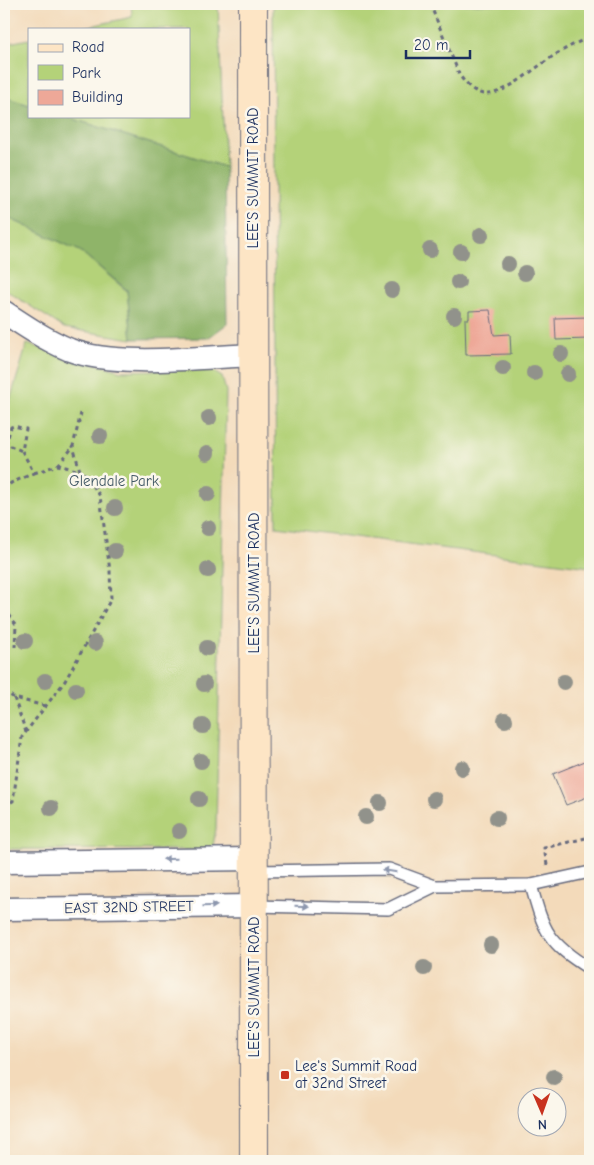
<svg xmlns="http://www.w3.org/2000/svg" width="594" height="1165" viewBox="0 0 594 1165" font-family="'Comic Neue',sans-serif">
<style>
.green{fill:#b4d279;stroke:#68806c}
.forest{fill:#8fb469;stroke:#557264}
.building{fill:#eea898}
.lines{fill:none;stroke-linecap:round;stroke-linejoin:round}
.lane-casing{stroke:#676b7e;stroke-width:14}
.street-casing{stroke:#676b7e;stroke-width:25}
.secondary-casing{stroke:#676b7e;stroke-width:30}
.path{stroke:#676b7e;stroke-width:3;stroke-dasharray:4 4;stroke-linecap:butt}
.lane{stroke:#fff;stroke-width:11}
.street{stroke:#fff;stroke-width:22}
.secondary{stroke:#fde5c5;stroke-width:28}
.tree{fill:#91928b}
.oneway{fill:#8d97ae}
.poi-dot{fill:#c8321e;stroke:#fbf7ec;stroke-width:2}
.labels{text-anchor:middle;dominant-baseline:central;stroke-width:5;stroke-linejoin:round;paint-order:stroke}
.street-label{font-size:15px;fill:#1b2f5e;stroke:#fbf7ec}
.park-label{font-size:15px;fill:#415865;stroke:#fbf7ec}
.poi-label{font-size:15px;fill:#1b2f5e;stroke:#fbf7ec;text-anchor:start}
</style>
<rect width="100%" height="100%" fill="#fbf7ec"/>
<filter id="ink" filterUnits="userSpaceOnUse"><feTurbulence type="fractalNoise" baseFrequency=".02" numOctaves="2"/><feDisplacementMap in="SourceGraphic" scale="10" xChannelSelector="R" yChannelSelector="G"/><feConvolveMatrix kernelMatrix="1 2 1 2 8 2 1 2 1" color-interpolation-filters="sRGB"/></filter>
<filter id="wash" filterUnits="userSpaceOnUse"><feTurbulence type="fractalNoise" baseFrequency=".0096" numOctaves="4" result="noise"/><feDisplacementMap in="SourceGraphic" scale="20" xChannelSelector="R" yChannelSelector="G"/><feGaussianBlur stdDeviation="1.12" result="paint"/><feColorMatrix in="noise" values="0 0 0 0 0 0 0 0 0 0 0 0 0 0 0 0 0 1.4 0 .05"/><feComposite in="paint" operator="in"/></filter>
<g filter="url(#wash)">
<rect width="100%" height="100%" fill="#f3daba"/>
<g class="green">
<path d="M131,4H218L225,167L64,116H189V29H77L132,17Z"/>
<path d="M273,4H590V567L276,527Z"/>
<path d="M29,39V105L4,97V44Z"/>
<path d="M4,216L80,251L127,291L132,339L64,328L4,289Z"/>
<path d="M27,344L121,371L209,369L222,377L226,391L216,829L213,846L201,850L4,849V420Z"/>
</g>
<path class="forest" d="M4,97L29,105V116H64L225,167L227,324L208,338L132,339L127,290L80,251L4,216Z"/>
<g id="blocks">
<g class="building">
<path d="M490,310L494,335L510,334L511,354L466,355L465,319H469V311Z"/>
<path d="M588,317L589,339L556,340L555,318Z"/>
<path d="M590,759V796L566,805L553,774Z"/>
</g>
</g>
</g>
<g filter="url(#ink)">
<use href="#blocks" fill-opacity="0" stroke="#676b7e" stroke-width="1"/>
<g class="lines">
<defs>
<g id="lane">
<path d="M255,871L389,869L435,886L531,885L590,872"/>
<path d="M531,885C544,932 548,943 590,969"/>
<path d="M254,906L388,909L435,886"/>
</g>
<g id="street">
<path d="M4,312C25,326 46,340 70,350C118,368 202,357 254,355"/>
<path d="M4,862L254,859"/>
<path d="M4,909L254,906"/>
</g>
<path id="secondary" d="M253,4L254,1161"/>
</defs>
<use href="#lane" class="lane-casing"/>
<use href="#street" class="street-casing"/>
<use href="#secondary" class="secondary-casing"/>
<g class="path">
<path d="M430,4L460,76C466,84 474,93 484,94C504,96 533,69 549,59C562,50 576,43 590,37"/>
<path d="M58,465L73,447"/>
<path d="M34,473L58,465L80,471"/>
<path d="M4,490L11,483L34,473L22,451L26,429L14,426L11,427L6,444L22,451"/>
<path d="M4,608L16,624L15,647"/>
<path d="M4,691L14,698"/>
<path d="M26,732L14,698L45,706"/>
<path d="M4,806L13,801L22,737L65,681L111,599L110,571L100,496L86,475L80,471L73,446L81,413"/>
<path d="M547,865L544,848L590,837"/>
</g>
<use href="#lane" class="lane"/>
<use href="#street" class="street"/>
<use href="#secondary" class="secondary"/>
</g>
<g class="tree">
<circle cx="481" cy="235" r="8"/>
<circle cx="430" cy="250" r="8"/>
<circle cx="461" cy="252" r="8"/>
<circle cx="508" cy="264" r="8"/>
<circle cx="525" cy="273" r="8"/>
<circle cx="458" cy="282" r="8"/>
<circle cx="392" cy="290" r="8"/>
<circle cx="454" cy="316" r="8"/>
<circle cx="561" cy="354" r="8"/>
<circle cx="503" cy="368" r="8"/>
<circle cx="534" cy="373" r="8"/>
<circle cx="568" cy="374" r="8"/>
<circle cx="209" cy="418" r="8"/>
<circle cx="100" cy="436" r="8"/>
<circle cx="207" cy="453" r="8"/>
<circle cx="208" cy="494" r="8"/>
<circle cx="115" cy="508" r="8"/>
<circle cx="208" cy="528" r="8"/>
<circle cx="115" cy="551" r="8"/>
<circle cx="208" cy="570" r="8"/>
<circle cx="25" cy="641" r="8"/>
<circle cx="95" cy="643" r="8"/>
<circle cx="207" cy="648" r="8"/>
<circle cx="45" cy="681" r="8"/>
<circle cx="564" cy="682" r="8"/>
<circle cx="204" cy="684" r="8"/>
<circle cx="76" cy="690" r="8"/>
<circle cx="505" cy="720" r="8"/>
<circle cx="203" cy="726" r="8"/>
<circle cx="201" cy="761" r="8"/>
<circle cx="462" cy="768" r="8"/>
<circle cx="199" cy="799" r="8"/>
<circle cx="434" cy="799" r="8"/>
<circle cx="380" cy="803" r="8"/>
<circle cx="51" cy="808" r="8"/>
<circle cx="366" cy="817" r="8"/>
<circle cx="497" cy="818" r="8"/>
<circle cx="179" cy="831" r="8"/>
<circle cx="491" cy="945" r="8"/>
<circle cx="424" cy="968" r="8"/>
<circle cx="554" cy="1077" r="8"/>
</g>
<defs><path id="oneway-solid" d="M-6-.8H1V-3.2L6.5 0L1 3.2V.8H-6Z" transform="scale(1.25)"/></defs>
<g class="oneway">
<use href="#oneway-solid" transform="translate(170 859) rotate(179)"/>
<use href="#oneway-solid" transform="translate(389 871) rotate(-170)"/>
<use href="#oneway-solid" transform="translate(210 906) rotate(-1)"/>
<use href="#oneway-solid" transform="translate(302 906) rotate(1)"/>
</g>
</g>
<rect class="poi-dot" x="280" y="1070" width="10" height="10" rx="2.5"/>
<g class="labels">
<g class="street-label">
<text transform="translate(253 178) rotate(-90)">LEE'S SUMMIT ROAD</text>
<text transform="translate(254 583) rotate(-90)">LEE'S SUMMIT ROAD</text>
<text transform="translate(129 907) rotate(-1)">EAST 32ND STREET</text>
<text transform="translate(254 987) rotate(-90)">LEE'S SUMMIT ROAD</text>
</g>
<g class="park-label">
<text x="114" y="481">Glendale Park</text>
</g>
<g class="poi-label">
<text x="295" y="1066">Lee's Summit Road<tspan x="295" dy="17">at 32nd Street</tspan></text>
</g>
</g>
<rect width="594" height="1165" fill="none" stroke="#fbf7ec" stroke-width="20"/>
<rect x="28" y="28" width="162" height="90" fill="#fbf7ec" stroke="#a1a7b3"/>
<rect x="38" y="44" width="25" height="8" fill="#fde5c5" stroke="#a1a7b3"/>
<text x="72" y="52" font-size="15" fill="#1b2f5e">Road</text>
<rect x="38" y="65" width="25" height="15" fill="#b4d279" stroke="#a1a7b3"/>
<text x="72" y="78" font-size="15" fill="#1b2f5e">Park</text>
<rect x="38" y="90" width="25" height="15" fill="#eea898" stroke="#a1a7b3"/>
<text x="72" y="102" font-size="15" fill="#1b2f5e">Building</text>
<g transform="translate(542 1112) rotate(178)"><circle r="24" fill="#fbf7ec" stroke="#a1a7b3"/>
<path d="M0-4L9 19L0 12L-9 19Z" fill="#c8321e"/>
<text y="-8" font-size="14" font-weight="bold" text-anchor="middle" fill="#1b2f5e">N</text>
</g>
<path d="M406 50v8h64v-8" fill="none" stroke="#1b2f5e" stroke-width="2.5"/>
<text x="414" y="50" font-size="15" fill="#1b2f5e" stroke="#fbf7ec" stroke-width="4" paint-order="stroke">20 m</text>
</svg>
